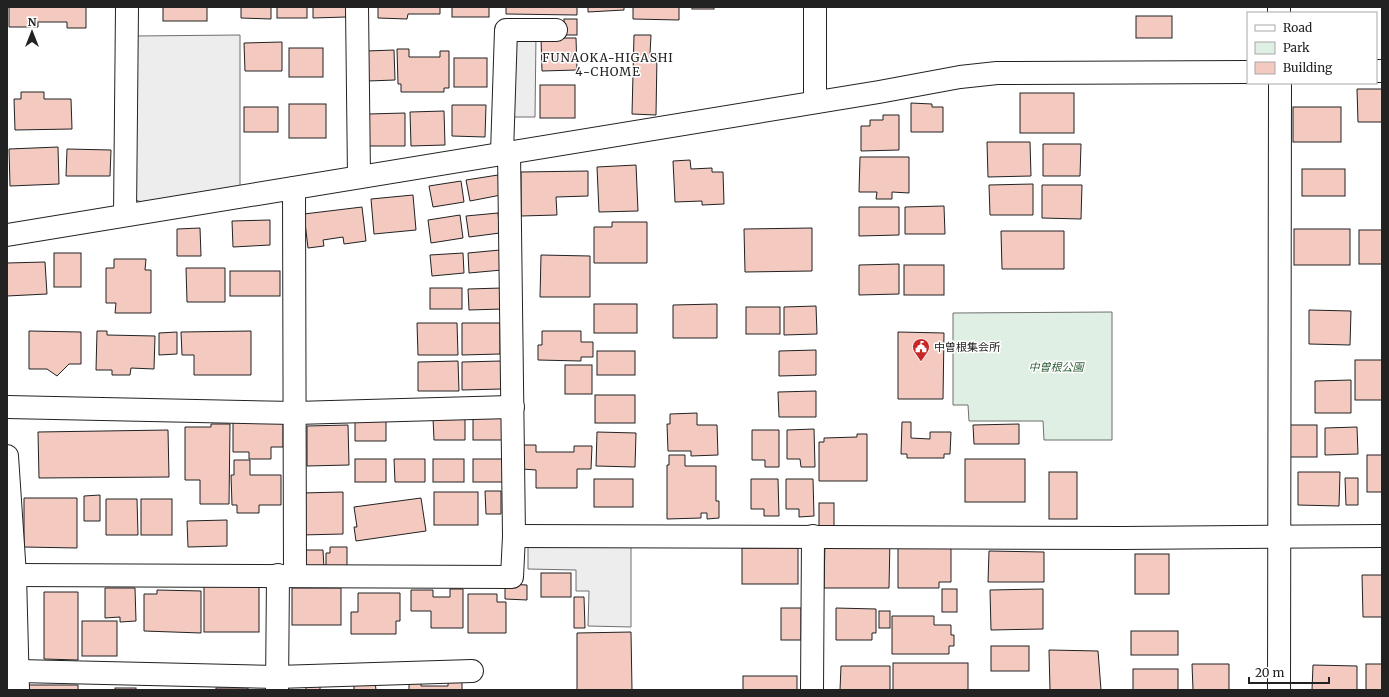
<svg xmlns="http://www.w3.org/2000/svg" width="1389" height="697" viewBox="0 0 1389 697" font-family="Merriweather,'Noto Sans JP',serif">
<style>
.green{fill:#e0efe3;stroke:#6f6f6f}
.parking{fill:#ededed;stroke:#6f6f6f}
.building{fill:#f3c9c0;stroke:#222}
.lines{fill:none;stroke-linecap:round;stroke-linejoin:round}
.minor-casing{stroke:#222;stroke-width:24}
.minor{stroke:#fff;stroke-width:22}
.labels{text-anchor:middle;dominant-baseline:central;stroke-width:3;stroke-linejoin:round;paint-order:stroke}
.poi-label{font-size:11px;fill:#222;stroke:#fff;text-anchor:start}
.park-label{font-size:11px;font-style:italic;fill:#2f5e38;stroke:#fff}
.neighbourhood-label{font-size:12px;letter-spacing:1px;fill:#222;stroke:#fff}
</style>
<rect width="100%" height="100%" fill="#fff"/>
<path class="green" d="M1112,312V440H1044L1043,421H969L968,405H953V313Z"/>
<g class="parking">
<path d="M240,35V186L141,202L134,199V36Z"/>
<path d="M515,35H536L535,117H514Z"/>
<path d="M528,543H631V627L588,626L589,591H576V570L528,569Z"/>
</g>
<g class="building">
<path d="M9,7H86V28H67V22H38V27H9Z"/>
<rect x="163" y="7" width="44" height="14"/>
<path d="M241,7H271V19L241,18Z"/>
<rect x="277" y="7" width="30" height="11"/>
<path d="M313,7H346V17L313,18Z"/>
<path d="M378,7H440V14H408L407,19L378,18Z"/>
<rect x="452" y="7" width="37" height="10"/>
<path d="M506,7H577V15L506,14Z"/>
<path d="M588,7H624V10L588,12Z"/>
<path d="M633,7H679V20L633,19Z"/>
<rect x="692" y="7" width="22" height="2"/>
<rect x="1136" y="16" width="36" height="22"/>
<rect x="564" y="19" width="13" height="16"/>
<path d="M634,35H651L650,54L657,55L656,115L632,114Z"/>
<path d="M541,38H576L577,70L542,71Z"/>
<path d="M282,42V71H245L244,43Z"/>
<rect x="289" y="48" width="34" height="29"/>
<path d="M397,49H409V57H440V51H449V88H444V92H401V84H398Z"/>
<path d="M394,50L395,80L368,81L366,51Z"/>
<rect x="454" y="58" width="33" height="29"/>
<rect x="540" y="85" width="35" height="33"/>
<path d="M1357,89H1382V122H1358Z"/>
<path d="M21,92H44V99H71L72,129L15,130L14,99H21Z"/>
<rect x="1020" y="93" width="54" height="40"/>
<path d="M911,103L932,104V107H943V132H911Z"/>
<rect x="289" y="104" width="37" height="34"/>
<path d="M452,105H486L485,137L452,136Z"/>
<rect x="244" y="107" width="34" height="25"/>
<rect x="1293" y="107" width="48" height="35"/>
<path d="M444,111L445,145L411,146L410,112Z"/>
<path d="M405,113V146H368V114Z"/>
<path d="M883,115H899V150L861,151V126H870V120H883Z"/>
<path d="M987,142H1030L1031,176L988,177Z"/>
<path d="M1043,144H1081L1080,176H1043Z"/>
<path d="M58,147L59,184L10,186L9,149Z"/>
<path d="M67,149L111,150L110,176H66Z"/>
<path d="M860,157H909V193L892,192V199H876L877,192H859Z"/>
<path d="M690,160L691,169L712,168V172H723L724,204L702,205V201L675,202L673,161Z"/>
<path d="M636,165L638,211L599,212L597,167Z"/>
<rect x="1302" y="169" width="43" height="27"/>
<path d="M588,171V196L556,197L557,215L521,216V172Z"/>
<path d="M498,175L501,195L470,201L466,180Z"/>
<path d="M461,181L464,202L433,207L429,186Z"/>
<path d="M1033,184V215H990L989,185Z"/>
<path d="M1042,185H1082L1081,219L1042,218Z"/>
<path d="M413,195L416,230L374,234L371,199Z"/>
<path d="M944,206L945,234H905V207Z"/>
<path d="M362,207L366,241L344,244L343,237L323,240L324,246L308,248L304,214Z"/>
<path d="M859,207H899V235L859,236Z"/>
<path d="M498,213L500,233L469,237L466,216Z"/>
<path d="M460,215L463,238L431,243L428,220Z"/>
<path d="M270,220V245L233,247L232,221Z"/>
<path d="M612,222H647V263H594V227H612Z"/>
<path d="M200,228L201,256H177V229Z"/>
<path d="M812,228V271L745,272L744,229Z"/>
<rect x="1294" y="229" width="56" height="36"/>
<rect x="1359" y="230" width="23" height="34"/>
<path d="M1001,231H1064V269H1002Z"/>
<path d="M500,250L502,270L469,273L468,253Z"/>
<rect x="54" y="253" width="27" height="34"/>
<path d="M463,253L464,273L432,276L430,255Z"/>
<path d="M541,255L590,256V297H540Z"/>
<path d="M114,259H146L145,270H151V313H115L116,303H106V268H114Z"/>
<path d="M45,262L47,294L7,296V263Z"/>
<path d="M899,264V294L859,295V265Z"/>
<rect x="904" y="265" width="40" height="30"/>
<path d="M186,268H225V302H187Z"/>
<rect x="230" y="271" width="50" height="25"/>
<rect x="430" y="288" width="32" height="21"/>
<path d="M502,288V309L469,310L468,289Z"/>
<rect x="594" y="304" width="43" height="29"/>
<path d="M717,304V338H673V305Z"/>
<path d="M816,306L817,334L784,335V307Z"/>
<rect x="746" y="307" width="34" height="27"/>
<path d="M1309,310L1351,311L1350,345L1309,344Z"/>
<path d="M417,323H457L458,355H418Z"/>
<path d="M462,323H500V354L462,355Z"/>
<path d="M29,331L81,332V364H69L57,376L47,369H29Z"/>
<path d="M97,331H107V335L155,336L154,369L131,368L130,375H112V370H96Z"/>
<path d="M251,331V375H194V355H182L181,332Z"/>
<path d="M542,331H581V342H593V357H581V361L538,360V345H542Z"/>
<path d="M177,332V354L159,355V333Z"/>
<path d="M898,332L944,333L943,399H898Z"/>
<path d="M816,350V375L779,376V351Z"/>
<rect x="597" y="351" width="38" height="24"/>
<rect x="1355" y="360" width="27" height="40"/>
<path d="M458,361L459,391H418V362Z"/>
<path d="M501,361L502,389L462,390V362Z"/>
<rect x="565" y="365" width="27" height="29"/>
<path d="M1351,380V413H1315V381Z"/>
<path d="M816,391V417H779L778,392Z"/>
<rect x="595" y="395" width="40" height="28"/>
<path d="M697,413V425H717L718,455L691,456V451H668L667,424H670V414Z"/>
<rect x="473" y="417" width="30" height="23"/>
<path d="M386,418V441H355V419Z"/>
<path d="M433,418H465V440H434Z"/>
<path d="M233,422H283V447H271V459H249V452H233Z"/>
<path d="M902,422H911V438L930,439V432H951L950,454H944V458H907V454H901Z"/>
<path d="M211,424H230L229,504H200V480H185V427H211Z"/>
<path d="M1019,424V444H974L973,425Z"/>
<path d="M348,425L349,465L307,466V426Z"/>
<rect x="1290" y="425" width="27" height="32"/>
<path d="M1357,427L1358,454L1325,455V428Z"/>
<path d="M814,429L815,467H801L800,459H787V430Z"/>
<path d="M168,430L169,477L39,478L38,432Z"/>
<path d="M752,430H779V467H765V460H752Z"/>
<path d="M597,432L636,433L635,467L596,466Z"/>
<path d="M857,434H867V481H819V442H824V438L857,437Z"/>
<path d="M522,445H536V452H574V446H592L591,469H577V488H536V470L522,469Z"/>
<path d="M669,455H685V466H716V501H719V518L707,519V513H701V518L667,519V465H669Z"/>
<rect x="1367" y="455" width="15" height="37"/>
<rect x="355" y="459" width="31" height="23"/>
<path d="M394,459H425V482H395Z"/>
<rect x="433" y="459" width="31" height="23"/>
<rect x="473" y="459" width="31" height="23"/>
<rect x="965" y="459" width="60" height="43"/>
<path d="M234,460H250V475H281V505H259V513H237V505H232L231,475H234Z"/>
<rect x="1049" y="472" width="28" height="47"/>
<path d="M1298,472H1340L1339,506L1298,505Z"/>
<path d="M1345,478H1358V505H1346Z"/>
<rect x="594" y="479" width="39" height="28"/>
<path d="M751,479H778L779,516H764V509H751Z"/>
<path d="M786,479H813L814,516L799,517V509H786Z"/>
<path d="M485,491H501V514H486Z"/>
<path d="M343,492V534L301,535V493Z"/>
<rect x="434" y="492" width="44" height="33"/>
<path d="M100,495V521H84V496Z"/>
<path d="M24,498H77V548L24,547Z"/>
<path d="M421,498L426,531L356,541L354,527H357L354,507Z"/>
<path d="M106,499H137L138,535H106Z"/>
<rect x="141" y="499" width="31" height="36"/>
<rect x="819" y="503" width="15" height="26"/>
<path d="M227,520V546L188,547L187,521Z"/>
<path d="M825,539H890L889,588H824Z"/>
<path d="M898,543H951V582H939V588H898Z"/>
<path d="M330,547H347V572H326V553H330Z"/>
<rect x="742" y="548" width="56" height="36"/>
<path d="M302,550H323L324,568H302Z"/>
<path d="M989,551L1044,552V582H988Z"/>
<rect x="1135" y="554" width="34" height="40"/>
<rect x="541" y="573" width="30" height="24"/>
<path d="M1362,575H1382V617H1363Z"/>
<path d="M505,584L527,585V600L505,599Z"/>
<rect x="204" y="586" width="55" height="46"/>
<path d="M105,588H135L136,621L120,622V617L105,618Z"/>
<rect x="292" y="588" width="49" height="37"/>
<path d="M450,589H463V628H431V611H411V590H433V597H450Z"/>
<rect x="942" y="589" width="15" height="23"/>
<path d="M1043,589V629L991,630L990,590Z"/>
<path d="M157,590L201,591V633L144,631V594H157Z"/>
<path d="M44,592H78V660L44,659Z"/>
<path d="M358,593H400V621H396V634H351V612H358Z"/>
<path d="M468,594H497V602H506V633H468Z"/>
<path d="M574,597H584L585,628H574Z"/>
<rect x="781" y="608" width="20" height="32"/>
<path d="M836,608L876,609V633H872V640H836Z"/>
<rect x="879" y="611" width="11" height="17"/>
<path d="M892,616H934V625H951V635H954V646H949V654H892Z"/>
<rect x="82" y="621" width="35" height="35"/>
<rect x="1131" y="631" width="47" height="24"/>
<path d="M631,632L632,690H577V633Z"/>
<rect x="991" y="646" width="38" height="25"/>
<path d="M1049,650L1098,651L1101,690H1050Z"/>
<rect x="893" y="663" width="75" height="27"/>
<path d="M1192,664H1229V690H1193Z"/>
<rect x="1366" y="664" width="16" height="26"/>
<path d="M1313,665L1357,666V690H1312Z"/>
<path d="M841,666H890V690H840Z"/>
<rect x="1133" y="669" width="45" height="21"/>
<rect x="743" y="676" width="54" height="14"/>
<path d="M409,680H421V686H448V681H462V690H409Z"/>
<rect x="306" y="681" width="14" height="9"/>
<path d="M375,681L376,690H354V682Z"/>
<rect x="26" y="685" width="52" height="5"/>
<rect x="115" y="688" width="21" height="2"/>
<rect x="216" y="688" width="32" height="2"/>
</g>
<g class="lines">
<defs>
<g id="minor">
<path d="M357,7L359,177"/>
<path d="M815,7V102"/>
<path d="M1279,7V13"/>
<path d="M1376,71H1382"/>
<path d="M502,153L506,30H556"/>
<path d="M294,188L295,576"/>
<path d="M125,215L127,7"/>
<path d="M7,235L879,92L960,77L997,73L1248,72"/>
<path d="M7,407L295,413L513,407"/>
<path d="M7,456L15,575L18,690"/>
<path d="M514,536L1123,538L1382,536"/>
<path d="M15,575L512,577L514,536L509,152"/>
<path d="M18,671L277,677L472,671"/>
<path d="M277,690L278,575"/>
<path d="M812,690L813,536"/>
<path d="M1279,690L1280,83"/>
</g>
</defs>
<use href="#minor" class="minor-casing"/>
<use href="#minor" class="minor"/>
</g>
<defs>
<symbol id="civic-pin" viewBox="-11 -11 22 30"><path d="M0 17L-7.5 6A9.5 9.5 0 1 1 7.5 6Z" fill="#c62828" stroke="#fff"/><path d="M-.6-6.5H3V-4.5H.6V-3L4-1V1h2V6H-6V1h2V-1L-.6-3ZM-1.2 2.5V6h2.4V2.5Z" fill="#fff"/></symbol>
</defs>
<g fill-rule="evenodd">
<use href="#civic-pin" x="911" y="337" width="20" height="27"/>
</g>
<g class="labels">
<g class="poi-label">
<text x="934" y="347">中曽根集会所</text>
</g>
<g class="park-label">
<text x="1056" y="367">中曽根公園</text>
</g>
<g class="neighbourhood-label">
<text x="608" y="57">FUNAOKA-HIGASHI<tspan x="608" dy="14">4-CHOME</tspan></text>
</g>
</g>
<rect width="1389" height="697" fill="none" stroke="#222222" stroke-width="16"/>
<rect x="1247" y="12" width="130" height="72" fill="#ffffff" stroke="#a7a7a7"/>
<rect x="1255" y="25" width="20" height="6" fill="#ffffff" stroke="#a7a7a7"/>
<text x="1283" y="32" font-size="12" fill="#222222">Road</text>
<rect x="1255" y="42" width="20" height="12" fill="#e0efe3" stroke="#a7a7a7"/>
<text x="1283" y="52" font-size="12" fill="#222222">Park</text>
<rect x="1255" y="62" width="20" height="12" fill="#f3c9c0" stroke="#a7a7a7"/>
<text x="1283" y="72" font-size="12" fill="#222222">Building</text>
<g transform="translate(32 32)" stroke="#ffffff" stroke-width="3" paint-order="stroke">
<path d="M0-3L7 15L0 10L-7 15Z" fill="#222222"/>
<text y="-6" font-size="11" font-weight="bold" text-anchor="middle" fill="#222222">N</text>
</g>
<path d="M1249 677v6h80v-6" fill="none" stroke="#222222" stroke-width="2"/>
<text x="1255" y="677" font-size="12" fill="#222222" stroke="#ffffff" stroke-width="3" paint-order="stroke">20 m</text>
</svg>
